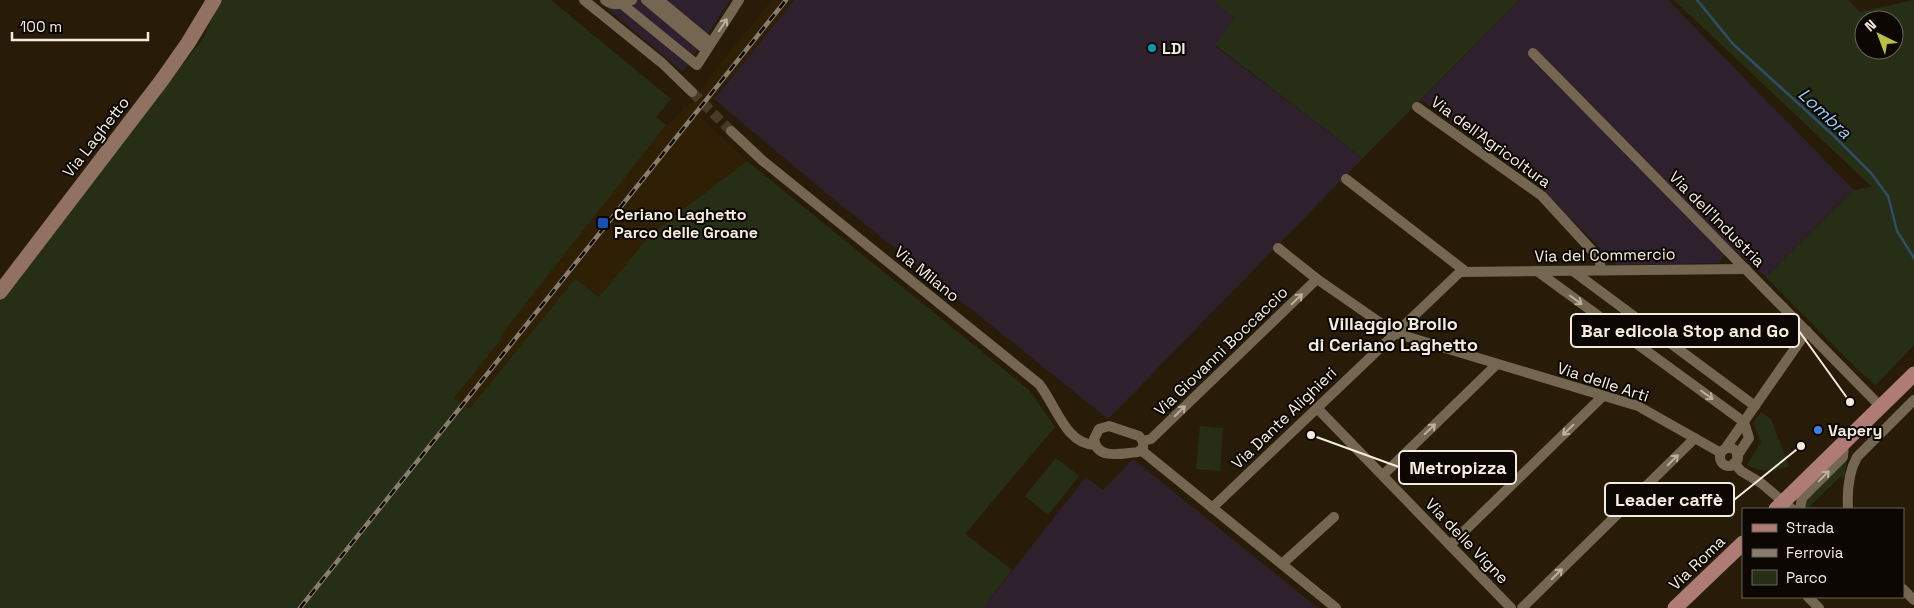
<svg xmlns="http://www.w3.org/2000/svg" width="1914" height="608" viewBox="0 0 1914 608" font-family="'Space Grotesk',sans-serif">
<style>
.industrial{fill:#2e202c}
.built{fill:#2f2005}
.green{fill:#262f15;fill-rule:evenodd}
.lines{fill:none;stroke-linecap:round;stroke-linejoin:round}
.stream{stroke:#2d4d68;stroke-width:2.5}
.street-tunnel{stroke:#473b28;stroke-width:10;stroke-dasharray:10 5;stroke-linecap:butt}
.street{stroke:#746650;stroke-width:10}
.secondary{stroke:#917162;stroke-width:15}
.primary{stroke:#ae7c74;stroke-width:15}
.rail-casing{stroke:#887e6e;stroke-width:4.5}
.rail{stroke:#0c0702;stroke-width:2.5;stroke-dasharray:8;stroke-linecap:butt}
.oneway{stroke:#bab09f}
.culture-dot{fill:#0f9aa8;stroke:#0c0702;stroke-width:2}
.transit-dot{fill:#1a4fb4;stroke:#0c0702;stroke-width:2}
.shop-dot{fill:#3f7fe0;stroke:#0c0702;stroke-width:2}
.labels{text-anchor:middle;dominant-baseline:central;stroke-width:4;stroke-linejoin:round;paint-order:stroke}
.poi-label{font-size:16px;font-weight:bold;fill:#f4ecdf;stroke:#0c0702;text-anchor:start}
.street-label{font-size:16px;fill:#f4ecdf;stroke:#0c0702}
.water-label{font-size:18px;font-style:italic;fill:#90c7f8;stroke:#0c0702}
.neighbourhood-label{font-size:18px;font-weight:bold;fill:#f4ecdf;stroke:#0c0702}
.leader{fill:none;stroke:#f4ecdf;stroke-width:2}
.callout-dot{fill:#f4ecdf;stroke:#0c0702;stroke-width:2}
.callout{fill:#0c0702;stroke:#f4ecdf;stroke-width:2}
.callout-label{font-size:18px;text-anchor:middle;font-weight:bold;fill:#f4ecdf}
</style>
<rect width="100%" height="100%" fill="#281c08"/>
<g class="industrial">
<path d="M597,0H730L683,72Z"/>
<path d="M794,0H1212L1236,18L1215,46L1363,158L1108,419L831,197L714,99Z"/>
<path d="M1519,0H1668L1854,190L1766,277L1731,247L1719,263L1617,265L1545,193L1544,188L1421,100Z"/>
<path d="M1133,459L1318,608H983L1086,477L1103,490Z"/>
</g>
<path class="built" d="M772,0H794L700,116L747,161L653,232L599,297L575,279L517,350H516L309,608H285L501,338L499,336L636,162L666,125L671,123L685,106L688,108L723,60Z"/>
<g class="green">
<path d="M219,0H551L671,99L656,117L666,125L500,336L502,338L454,398L469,409L575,279L599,297L653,232L747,161L1029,390L1055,427L965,534L1012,570L983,608H0V300L204,37Z"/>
<path d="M1212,0H1519L1363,158L1215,45L1235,18Z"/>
<path d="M1674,0H1848L1860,12L1914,0V345L1876,385L1858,370L1766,277L1854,190L1872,187ZM1864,20H1894V50H1864Z"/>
<path d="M1761,412L1771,419L1789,466C1774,473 1761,472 1747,465L1761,442L1753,423Z"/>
<path d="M1200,426L1223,428L1220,471L1196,469Z"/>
<path d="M1847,457L1844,478L1840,477L1807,509H1804C1809,488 1832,472 1847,457Z"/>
<path d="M1056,458L1079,476L1048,515L1025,496Z"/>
</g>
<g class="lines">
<path class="stream" d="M1697,0L1733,44L1834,136L1871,173L1888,196L1897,231L1914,258"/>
<path class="street-tunnel" d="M692,92L731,131"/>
<g class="street">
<path d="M584,0L662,63L692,92"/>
<path d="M605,0C614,7 623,4 632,0"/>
<path d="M646,0L706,50"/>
<path d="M659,0L711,43"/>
<path d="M622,4L697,65L739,0"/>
<path d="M1533,53L1880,406"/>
<path d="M1417,107L1542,196L1597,256L1600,262L1601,270"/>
<path d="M731,131L763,161L1039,384C1056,405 1065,444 1095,445"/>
<path d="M1346,179L1465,271"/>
<path d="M1278,248L1317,279L1395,333L1638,406L1721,453"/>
<path d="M1537,271L1744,422"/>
<path d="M1573,271L1755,406"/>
<path d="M1317,408L1511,608"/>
<path d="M1109,426L1139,436L1143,441V448L1138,452C1122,453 1097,461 1094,439L1099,429Z"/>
<path d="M1143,441L1151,439L1317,279"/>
<circle cx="1729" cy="457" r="9"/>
<path d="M1725,449L1807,331"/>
<path d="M1141,450L1336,608"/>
<path d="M1737,456L1749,438L1744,422"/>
<path d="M1734,463L1741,471L1761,483L1792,509"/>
<path d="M1383,475L1497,364"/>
<path d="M1212,508L1460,272L1746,269"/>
<path d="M1800,509L1802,498L1843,457L1844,442"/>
<path d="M1848,509C1847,491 1848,473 1857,457L1914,400"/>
<path d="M1450,545L1603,396"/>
<path d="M1282,564L1334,517"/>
<path d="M1903,589L1914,600"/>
<path d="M1808,597L1819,608"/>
<path d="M1522,608L1695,438"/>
</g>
<path class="secondary" d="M0,292L162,80L188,43L214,0"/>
<g class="primary">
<path d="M1776,509L1914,374"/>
<path d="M1675,608L1743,543"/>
</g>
<defs>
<path id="rail" d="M300,608L786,0"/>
</defs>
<use href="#rail" class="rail-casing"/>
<use href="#rail" class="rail"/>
</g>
<defs><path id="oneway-shaft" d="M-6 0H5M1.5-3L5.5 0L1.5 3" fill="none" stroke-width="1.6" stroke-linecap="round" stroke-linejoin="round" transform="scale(1.25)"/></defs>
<g class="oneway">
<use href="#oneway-shaft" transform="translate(723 25) rotate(-57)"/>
<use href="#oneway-shaft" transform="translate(1297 299) rotate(-44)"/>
<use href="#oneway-shaft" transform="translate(1576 300) rotate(36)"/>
<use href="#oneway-shaft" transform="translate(1707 395) rotate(36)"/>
<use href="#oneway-shaft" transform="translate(1180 411) rotate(-44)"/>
<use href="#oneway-shaft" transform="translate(1430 429) rotate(-44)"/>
<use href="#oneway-shaft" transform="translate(1568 430) rotate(136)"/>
<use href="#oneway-shaft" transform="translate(1673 460) rotate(-45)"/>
<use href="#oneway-shaft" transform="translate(1824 476) rotate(-45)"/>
<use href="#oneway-shaft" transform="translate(1557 574) rotate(-45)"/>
</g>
<circle class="culture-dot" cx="1152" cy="48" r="5"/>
<rect class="transit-dot" x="597" y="217" width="12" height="12" rx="2.5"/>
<circle class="shop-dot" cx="1818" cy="430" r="5"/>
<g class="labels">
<g class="poi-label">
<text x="1162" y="48">LDI</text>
<text x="614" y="214">Ceriano Laghetto<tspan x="614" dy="18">Parco delle Groane</tspan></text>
<text x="1828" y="430">Vapery</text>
</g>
<g class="street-label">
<text transform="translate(96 137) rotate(-52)">Via Laghetto</text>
<text transform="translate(1491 142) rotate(36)">Via dell'Agricoltura</text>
<text transform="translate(1717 219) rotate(45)">Via dell'Industria</text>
<text transform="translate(1605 255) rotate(-1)">Via del Commercio</text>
<text transform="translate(927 274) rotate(39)">Via Milano</text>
<text transform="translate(1221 351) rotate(-44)">Via Giovanni Boccaccio</text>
<text transform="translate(1603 382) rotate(18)">Via delle Arti</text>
<text transform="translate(1284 418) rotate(-44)">Via Dante Alighieri</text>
<text transform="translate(1467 541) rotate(46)">Via delle Vigne</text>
<text transform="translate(1697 563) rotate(-44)">Via Roma</text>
</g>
<g class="water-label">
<text transform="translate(1825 113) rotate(43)">Lombra</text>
</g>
<g class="neighbourhood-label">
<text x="1393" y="323">Villaggio Brollo<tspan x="1393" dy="21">di Ceriano Laghetto</tspan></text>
</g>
</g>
<path class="leader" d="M1850 402L1799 331M1311 435L1399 467M1801 446L1734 500"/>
<g class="callout-dot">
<circle cx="1850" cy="402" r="5"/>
<circle cx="1311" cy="435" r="5"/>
<circle cx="1801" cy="446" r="5"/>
</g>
<g class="callout">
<rect x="1571" y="314" width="228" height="33" rx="5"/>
<rect x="1399" y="451" width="117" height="33" rx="5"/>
<rect x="1605" y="483" width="129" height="33" rx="5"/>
</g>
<g class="callout-label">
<text x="1685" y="337">Bar edicola Stop and Go</text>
<text x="1458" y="474">Metropizza</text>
<text x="1669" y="506">Leader caffè</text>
</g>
<rect x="1742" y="508" width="162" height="90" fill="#0c0702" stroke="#69635a"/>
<rect x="1752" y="524" width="25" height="8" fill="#ae7c74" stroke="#69635a"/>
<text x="1786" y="533" font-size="15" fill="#f4ecdf">Strada</text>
<rect x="1752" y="549" width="25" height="8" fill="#887e6e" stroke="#69635a"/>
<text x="1786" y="558" font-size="15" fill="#f4ecdf">Ferrovia</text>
<rect x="1752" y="570" width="25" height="15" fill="#262f15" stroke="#69635a"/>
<text x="1786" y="583" font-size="15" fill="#f4ecdf">Parco</text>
<g transform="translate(1879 35) rotate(318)"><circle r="24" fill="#0c0702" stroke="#69635a"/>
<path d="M0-4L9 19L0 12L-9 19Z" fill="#bdbf43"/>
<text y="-8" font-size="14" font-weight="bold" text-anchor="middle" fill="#f4ecdf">N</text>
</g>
<path d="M12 32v8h136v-8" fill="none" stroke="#f4ecdf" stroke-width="2.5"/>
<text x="20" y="32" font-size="15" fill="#f4ecdf" stroke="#0c0702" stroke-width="4" paint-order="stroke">100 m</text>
</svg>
